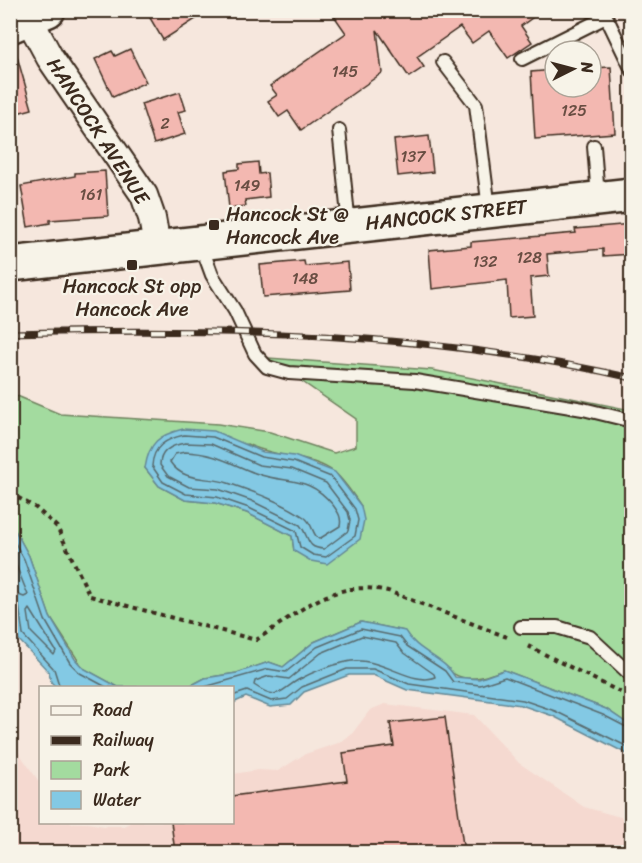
<svg xmlns="http://www.w3.org/2000/svg" width="642" height="863" viewBox="0 0 642 863" font-family="Sriracha,sans-serif">
<style>
.built{fill:#f5d9d0}
.green{fill:#a3db9f;stroke:#6f825e;stroke-width:1.5;fill-rule:evenodd}
.water{fill:#83c9e4;stroke:#668995;stroke-width:1.5}
.lines{fill:none;stroke-linecap:round;stroke-linejoin:round}
.shore{stroke:#586a6d;stroke-width:1.5}
.building{fill:#f3b8b1;stroke:#3b2a1e;stroke-width:1.5}
.lane-casing{stroke:#3b2a1e;stroke-width:16}
.street-casing{stroke:#3b2a1e;stroke-width:30}
.secondary-casing{stroke:#3b2a1e;stroke-width:38}
.path{stroke:#3b2a1e;stroke-width:4;stroke-dasharray:4.5 4.5;stroke-linecap:butt}
.lane{stroke:#f7f3e8;stroke-width:12}
.street{stroke:#f7f3e8;stroke-width:26}
.secondary{stroke:#f7f3e8;stroke-width:33}
.rail-casing{stroke:#3b2a1e;stroke-width:7}
.rail{stroke:#f7f3e8;stroke-width:4.5;stroke-dasharray:14;stroke-linecap:butt}
.poi-dot{fill:#3b2a1e;stroke:#f7f3e8;stroke-width:2}
.labels{text-anchor:middle;dominant-baseline:central;stroke-width:4.5;stroke-linejoin:round;paint-order:stroke}
.number-label{font-size:16px;fill:#694e43}
.street-label{font-size:20px;fill:#3b2a1e;stroke:#f7f3e8}
.poi-label{font-size:20px;fill:#3b2a1e;stroke:#f7f3e8;text-anchor:start}
</style>
<rect width="100%" height="100%" fill="#f6e7dd"/>
<filter id="ink" filterUnits="userSpaceOnUse"><feTurbulence type="fractalNoise" baseFrequency=".0167" numOctaves="2"/><feDisplacementMap in="SourceGraphic" scale="12" xChannelSelector="R" yChannelSelector="G"/><feConvolveMatrix kernelMatrix="1 2 1 2 8 2 1 2 1" color-interpolation-filters="sRGB"/></filter>
<g filter="url(#ink)">
<path class="built" d="M385,704L474,715L519,763L584,807L631,820V852H11L10,733L19,753L40,783V822L88,823L104,826H124L131,822H232L233,774L258,770L278,771L305,754L338,743L351,735L370,710Z"/>
<path class="green" d="M268,358L432,370L631,410V726L606,709L504,670C468,683 461,682 431,658C421,649 412,643 404,631L361,622L314,642L283,667L269,662L237,673L205,678L188,687H118L83,668L50,617L29,556L11,523L10,393L60,414L218,424L270,432L334,453L356,446V419ZM247,444C274,458 313,455 335,473C345,481 354,496 361,506L294,551L292,536L247,513L215,503L185,500L159,486L145,468Z"/>
<g class="water">
<path d="M183,429L214,431L263,452L294,456L335,472L361,506L364,520L360,539L327,564L311,561L294,551L292,536L247,513L215,503L185,500L159,486L145,468C149,442 159,435 183,429Z"/>
<path d="M11,523L29,556L50,617L75,659L83,668L118,687H127H56L51,682L49,672L17,638L11,594Z"/>
<path d="M361,622L405,631C417,652 444,657 455,677L479,679L504,670L606,709L631,726V756L553,716L521,705L407,690L373,675H349L304,692L291,705L270,707L246,697L233,703L232,688L188,687L205,678L237,673L269,662L283,667L314,642Z"/>
</g>
<g class="lines">
<g class="shore">
<path d="M184,435L213,437L261,457L294,462L331,477L355,509L358,520L355,536L326,557L313,555L300,547L296,531L249,508L217,497L186,494L163,482L152,466C153,446 166,439 184,435Z"/>
<path d="M185,443L211,444L259,465L292,469L326,483L348,512L350,520L348,531L324,549C305,548 310,537 300,525L252,501L218,489L189,487L168,476L160,465C160,450 172,445 185,443Z"/>
<path d="M185,452C215,453 229,463 255,473C287,485 308,474 333,505C338,512 342,517 340,526L319,539C312,535 313,523 304,517C282,502 254,492 228,483C208,476 184,483 170,462L175,454Z"/>
<path d="M10,534L24,559L45,620L70,663L80,673L108,688"/>
<path d="M10,550L28,595L24,597L10,592"/>
<path d="M10,600L19,605L23,635L54,669L60,688"/>
<path d="M30,609L56,651L54,655L31,632L28,612Z"/>
<path d="M362,636L396,643L403,652L434,674L435,677C411,687 379,654 346,662C331,665 311,673 298,680C279,691 279,702 254,685L255,681L269,676L289,679L321,653Z"/>
<path d="M201,688L268,669L286,672L317,647L361,629L400,637L407,646L445,671L453,682L480,685L505,677L603,715L632,730"/>
<path d="M232,696L247,691L271,701L287,699L302,687L347,669H373L409,684L523,700L555,711L632,749"/>
</g>
</g>
<g class="building">
<path d="M162,10H210L163,40L150,18Z"/>
<path d="M330,10H543L521,26L532,42L508,58L489,31L472,43L460,27L417,57L424,67L409,77L377,30L382,73L301,130L288,111L279,117L268,101L277,95L270,86L346,33Z"/>
<path d="M130,49L146,82L113,97L95,59L112,51L115,56Z"/>
<path d="M16,53L32,109L10,115V54Z"/>
<path d="M611,67L615,133L535,139L531,72L555,70V87H591V68Z"/>
<path d="M180,92L186,110L178,112L185,134L154,144L141,104Z"/>
<path d="M429,136L433,172L398,176L394,140Z"/>
<path d="M258,162L259,174L267,173L269,197L245,200L246,206L229,208L225,171L239,169V164Z"/>
<path d="M105,171L108,216L50,220V223L28,227L21,186L75,176V173Z"/>
<path d="M632,224V254L603,256V249L547,254L549,276L530,278L533,316L509,318L507,280L432,289L429,250L471,246V242L576,233L575,229Z"/>
<path d="M304,261L305,266L348,262L350,290L263,297L260,265Z"/>
<path d="M445,717L464,852H175L171,822H232V796L347,781L343,753L394,746L390,723Z"/>
</g>
<g class="lines">
<defs>
<g id="lane">
<path d="M603,10L632,70"/>
<path d="M522,59L606,17"/>
<path d="M443,62L476,105L489,209"/>
<path d="M339,130L349,225"/>
<path d="M594,146L598,197"/>
<path d="M201,245L212,275L235,311L255,354L267,367L289,373L415,381L583,409L632,421"/>
<path d="M521,627H557L590,637L632,676"/>
</g>
<path id="street" d="M29,19L50,58L144,195L152,218L157,246"/>
<g id="secondary">
<path d="M10,26L48,10"/>
<path d="M10,264L632,195"/>
</g>
</defs>
<use href="#lane" class="lane-casing"/>
<use href="#street" class="street-casing"/>
<use href="#secondary" class="secondary-casing"/>
<g class="path">
<path d="M10,493L36,508L57,527L90,596L256,640C300,612 332,578 388,591L507,637"/>
<path d="M528,646L632,698"/>
</g>
<use href="#lane" class="lane"/>
<use href="#street" class="street"/>
<use href="#secondary" class="secondary"/>
<defs>
<path id="rail" d="M10,333C219,328 427,331 632,378"/>
</defs>
<use href="#rail" class="rail-casing"/>
<use href="#rail" class="rail"/>
</g>
</g>
<g class="poi-dot">
<rect x="208" y="219" width="12" height="12" rx="3"/>
<rect x="126" y="259" width="12" height="12" rx="3"/>
</g>
<g class="labels">
<g class="number-label">
<text x="345" y="71">145</text>
<text x="574" y="110">125</text>
<text x="165" y="123">2</text>
<text x="413" y="156">137</text>
<text x="247" y="185">149</text>
<text x="91" y="194">161</text>
<text x="529" y="257">128</text>
<text x="485" y="261">132</text>
<text x="305" y="278">148</text>
</g>
<g class="street-label">
<text transform="translate(98 131) rotate(57)">HANCOCK AVENUE</text>
<text transform="translate(446 215) rotate(-6)">HANCOCK STREET</text>
</g>
<g class="poi-label">
<text x="226" y="214">Hancock St @<tspan x="226" dy="23">Hancock Ave</tspan></text>
<text x="132" y="286" text-anchor="middle">Hancock St opp<tspan x="132" dy="23">Hancock Ave</tspan></text>
</g>
</g>
<rect width="642" height="863" fill="none" stroke="#f7f3e8" stroke-width="36"/>
<rect x="18" y="18" width="606" height="827" fill="none" stroke="#3b2a1e" stroke-width="2" filter="url(#ink)"/>
<rect x="39" y="686" width="195" height="138" fill="#f7f3e8" stroke="#aca397" stroke-width="1.5"/>
<rect x="51" y="706" width="30" height="9" fill="#f7f3e8" stroke="#aca397" stroke-width="1.5"/>
<text x="93" y="716" font-size="18" fill="#3b2a1e">Road</text>
<rect x="51" y="736" width="30" height="9" fill="#3b2a1e" stroke="#aca397" stroke-width="1.5"/>
<text x="93" y="746" font-size="18" fill="#3b2a1e">Railway</text>
<rect x="51" y="761" width="30" height="18" fill="#a3db9f" stroke="#aca397" stroke-width="1.5"/>
<text x="93" y="776" font-size="18" fill="#3b2a1e">Park</text>
<rect x="51" y="791" width="30" height="18" fill="#83c9e4" stroke="#aca397" stroke-width="1.5"/>
<text x="93" y="806" font-size="18" fill="#3b2a1e">Water</text>
<g transform="translate(573 69) rotate(84)"><circle r="28" fill="#f7f3e8" stroke="#aca397" stroke-width="1.5"/>
<path d="M0-4.5L10 22L0 15L-10 22Z" fill="#3b2a1e"/>
<text y="-9" font-size="16" font-weight="bold" text-anchor="middle" fill="#3b2a1e">N</text>
</g>
</svg>
